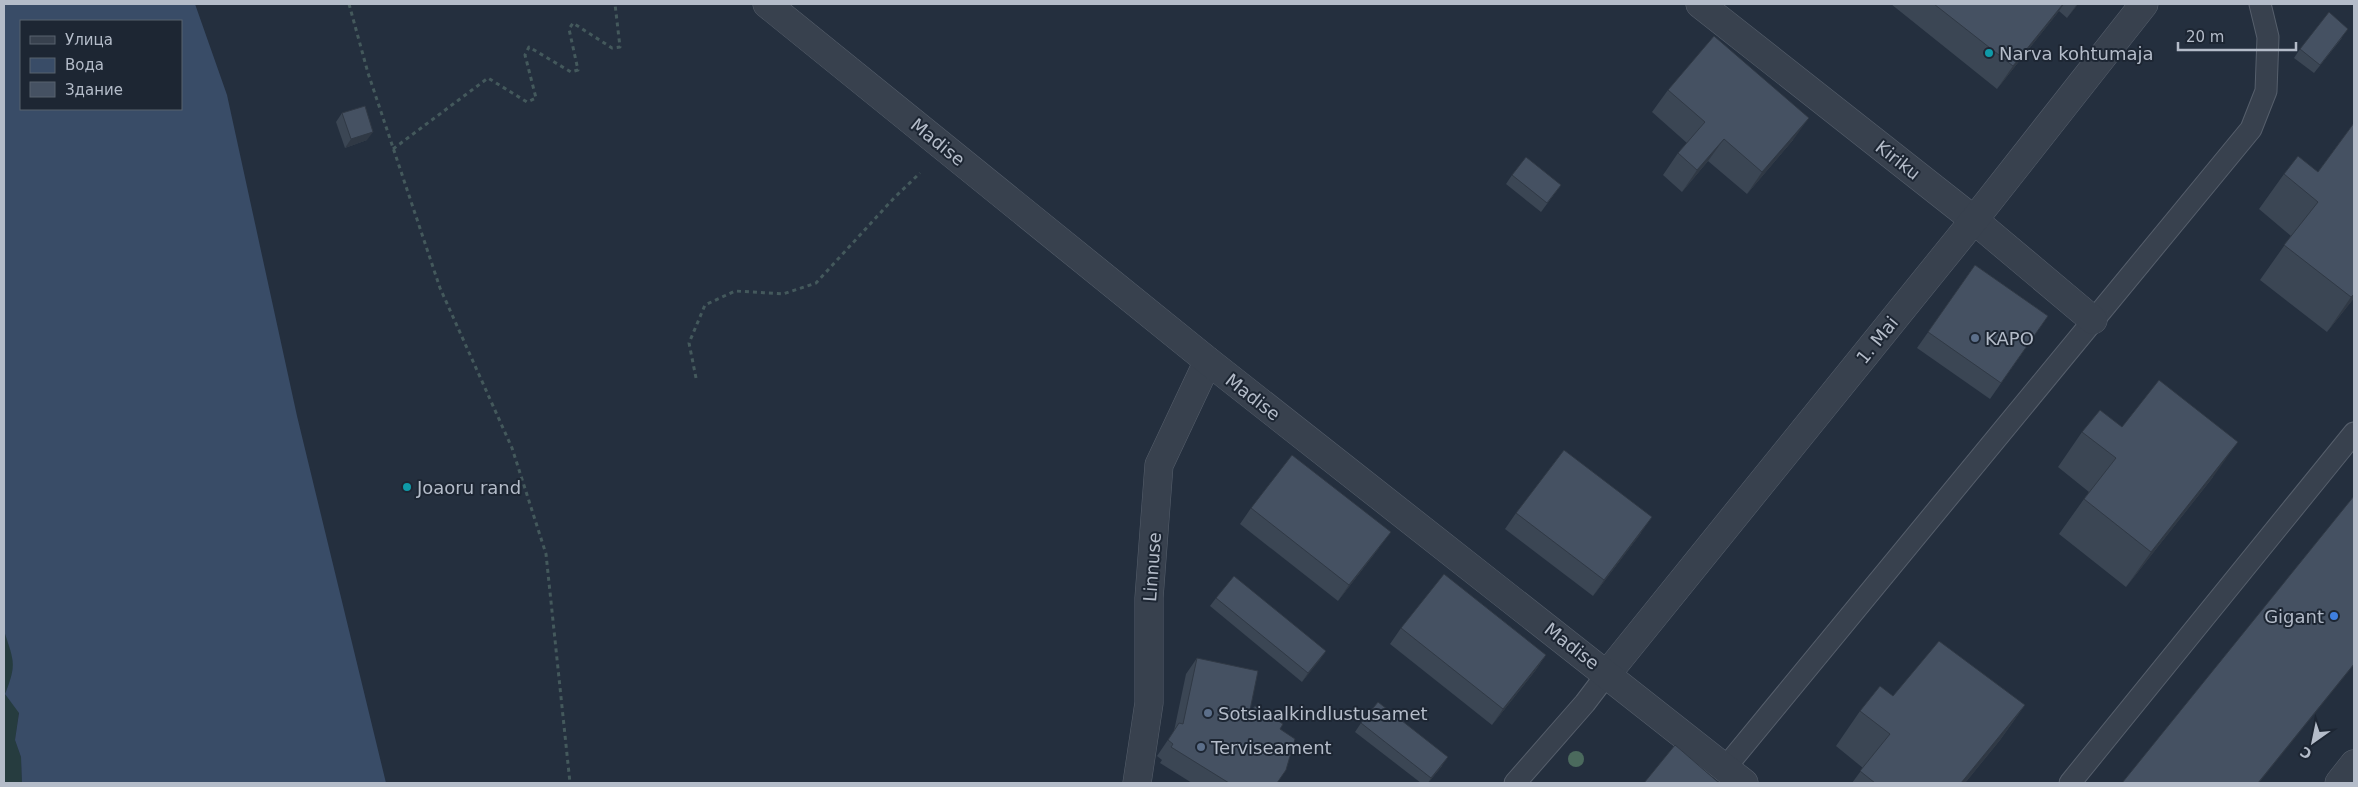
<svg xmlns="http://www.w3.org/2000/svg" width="2358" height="787" viewBox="0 0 2358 787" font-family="'DejaVu Sans',sans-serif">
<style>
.green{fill:#263c3f}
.water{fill:#394c67;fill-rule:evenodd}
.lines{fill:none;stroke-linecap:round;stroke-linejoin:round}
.service-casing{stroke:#565f6c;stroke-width:23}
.minor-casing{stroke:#565f6c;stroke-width:29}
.tertiary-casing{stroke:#565f6c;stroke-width:29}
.path{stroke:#44595c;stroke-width:3;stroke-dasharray:4 4;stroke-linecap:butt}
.service{stroke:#38414e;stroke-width:21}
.minor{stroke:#38414e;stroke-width:28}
.tertiary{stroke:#38414e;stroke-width:28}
.tree{fill:#4b6a5d}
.wall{fill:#3b4654}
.shaded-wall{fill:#303945}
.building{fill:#455162;stroke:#303945}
.culture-dot{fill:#0f9aa8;stroke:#1d2633;stroke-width:2}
.service-dot{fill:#5c6f8a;stroke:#1d2633;stroke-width:2}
.shop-dot{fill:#3f7fe0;stroke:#1d2633;stroke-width:2}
.labels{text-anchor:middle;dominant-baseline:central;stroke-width:4;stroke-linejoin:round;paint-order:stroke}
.poi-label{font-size:18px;fill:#b4bcc9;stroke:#1d2633;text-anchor:start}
.street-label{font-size:18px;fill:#b4bcc9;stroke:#1d2633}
</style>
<rect width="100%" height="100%" fill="#242f3e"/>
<path class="green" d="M4,631C15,660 17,665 5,694L19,712L15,740L21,757L22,783H4Z"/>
<path class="water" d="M4,4H195L227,95L297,416L386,783H22L21,757L15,740L19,713L5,694C17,664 14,661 4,631ZM21,21H181V109H21Z"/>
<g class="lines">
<defs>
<g id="service">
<path d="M1725,768L2251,129L2266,91L2268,37L2260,4"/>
<path d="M1515,783L1585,703L1607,674"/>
<path d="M2070,783L2354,433"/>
</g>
<g id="minor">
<path d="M1700,4L1974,220L2093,320"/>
<path d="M1607,674L1974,220L2144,4"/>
<path d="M1137,783L1149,703V598L1159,465L1208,361"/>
<path d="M2339,783L2354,764"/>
</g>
<path id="tertiary" d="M767,4L1208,361L1744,783"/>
</defs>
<use href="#service" class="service-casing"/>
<use href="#minor" class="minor-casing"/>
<use href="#tertiary" class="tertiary-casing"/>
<g class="path">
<path d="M349,4L368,73L440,288L512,448L546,554L570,783"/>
<path d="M393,149L488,78L527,102L536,98L525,55L529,47L571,72L578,70L569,29L573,23L612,48L620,47L615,4"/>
<path d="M696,378L689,343L705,305L735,291L783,294L816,283L894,198L920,173"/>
</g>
<use href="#service" class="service"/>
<use href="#minor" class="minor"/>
<use href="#tertiary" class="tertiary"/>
</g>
<circle class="tree" cx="1576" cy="759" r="8"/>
<g class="wall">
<path d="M1891,4H2078L2067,18L2059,11L1997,89Z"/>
<path d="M2342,38L2314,73L2294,58L2300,49Z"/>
<path d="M1668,90L1793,140L1747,194L1708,161L1682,192L1663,175L1678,153L1687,143L1652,112Z"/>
<path d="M342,113L367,140L345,148L336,122Z"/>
<path d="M2354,123V298L2327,332L2260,280L2291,236L2259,209L2284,174L2318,172Z"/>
<path d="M1512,175L1561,185L1541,212L1506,184Z"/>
<path d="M1975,265L2048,316L1990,399L1917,348Z"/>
<path d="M2122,427L2213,477L2126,587L2059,534L2089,492L2058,467L2082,432Z"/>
<path d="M1251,508L1379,548L1338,601L1240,524Z"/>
<path d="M1516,513L1641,533L1593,596L1505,529Z"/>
<path d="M1216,598L1326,651L1302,682L1210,606Z"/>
<path d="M1401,628L1546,655L1535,671L1492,725L1390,644Z"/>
<path d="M1197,658L1249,713L1255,706L1280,729L1277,783H1192L1160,763L1162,760L1157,756L1174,731L1186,674Z"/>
<path d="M1893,696L2025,705L2000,740L1965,783H1852L1863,768L1836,746L1860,711Z"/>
<path d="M1361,723L1442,766L1428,783H1421L1355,732Z"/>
</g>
<g class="shaded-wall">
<path d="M2063,4H2064L2059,11L1997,89L2013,66Z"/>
<path d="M2077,4H2078L2067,18Z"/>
<path d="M1809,118L1793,140L1747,194L1762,172Z"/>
<path d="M373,132L367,140L345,148L351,139Z"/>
<path d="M1724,139L1708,161L1682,192L1697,170Z"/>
<path d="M2354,294V298L2327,332L2351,297Z"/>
<path d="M2238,442L2213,477L2126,587L2151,552Z"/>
<path d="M1652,517L1641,533L1593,596L1604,580Z"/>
<path d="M1391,532L1379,548L1338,601L1349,585Z"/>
<path d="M1326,651L1320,660L1302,682L1308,673Z"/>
<path d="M1546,655L1535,671L1492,725L1503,709Z"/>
<path d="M2354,664V665L2259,783H2258Z"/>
<path d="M2025,705L2000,740L1965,783H1961Z"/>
<path d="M1448,757L1442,766L1428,783L1431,778Z"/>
</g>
<g class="building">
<path d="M1934,4H2063L2013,66Z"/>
<path d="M2329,12L2348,29L2320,65L2300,49Z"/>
<path d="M1714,36L1809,118L1762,172L1724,139L1697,170L1678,153L1705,122L1668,90Z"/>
<path d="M365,106L373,132L351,139L342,113Z"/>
<path d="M2354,123V294L2351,297L2284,245L2318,202L2284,174L2298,156L2318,172Z"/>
<path d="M1526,157L1561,185L1547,203L1512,175Z"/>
<path d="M1975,265L2048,316L2001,383L1928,332Z"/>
<path d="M2159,380L2238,442L2151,552L2084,499L2116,458L2082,432L2100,410L2122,427Z"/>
<path d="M1564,450L1652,517L1604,580L1516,513Z"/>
<path d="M1292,455L1391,532L1349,585L1251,508Z"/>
<path d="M2354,496V664L2258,783H2122Z"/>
<path d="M1444,574L1546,655L1503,709L1401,628Z"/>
<path d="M1234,576L1326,651L1308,673L1216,598Z"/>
<path d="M1939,641L2025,705L1961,783H1875L1860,771L1890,734L1860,711L1880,686L1893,696Z"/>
<path d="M1197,658L1258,671L1249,715L1255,706L1283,724L1280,729L1295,739L1286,770L1277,783H1229L1171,747L1173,744L1168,740L1179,723L1183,724Z"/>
<path d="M1378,702L1448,757L1431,778L1361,723Z"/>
<path d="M1675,745L1719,783H1644Z"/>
</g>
<g class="culture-dot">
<circle cx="1989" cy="53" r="5"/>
<circle cx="407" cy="487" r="5"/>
</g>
<g class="service-dot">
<circle cx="1975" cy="338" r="5"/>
<circle cx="1208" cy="713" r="5"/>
<circle cx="1201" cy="747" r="5"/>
</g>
<circle class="shop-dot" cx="2334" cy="616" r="5"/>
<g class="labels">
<g class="poi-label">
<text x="1999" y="53">Narva kohtumaja</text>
<text x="1985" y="338">KAPO</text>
<text x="417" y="487">Joaoru rand</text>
<text x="2324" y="616" text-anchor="end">Gigant</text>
<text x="1218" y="713">Sotsiaalkindlustusamet</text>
<text x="1211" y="747">Terviseament</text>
</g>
<g class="street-label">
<text transform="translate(938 142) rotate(39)">Madise</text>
<text transform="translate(1898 160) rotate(38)">Kiriku</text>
<text transform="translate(1877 340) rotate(-51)">1. Mai</text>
<text transform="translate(1253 397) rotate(38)">Madise</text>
<text transform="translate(1152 567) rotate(-86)">Linnuse</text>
<text transform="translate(1572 646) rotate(38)">Madise</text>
</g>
</g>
<rect width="2358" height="787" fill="none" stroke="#b4bcc9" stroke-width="10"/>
<rect x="20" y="20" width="162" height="90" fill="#1d2633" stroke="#59626f"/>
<rect x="30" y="36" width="25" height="8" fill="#38414e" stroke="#59626f"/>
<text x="65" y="45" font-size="15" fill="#b4bcc9">Улица</text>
<rect x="30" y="58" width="25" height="15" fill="#394c67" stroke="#59626f"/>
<text x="65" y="70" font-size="15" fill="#b4bcc9">Вода</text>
<rect x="30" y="82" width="25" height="15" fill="#455162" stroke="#59626f"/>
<text x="65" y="95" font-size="15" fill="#b4bcc9">Здание</text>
<g transform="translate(2313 742) rotate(213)" stroke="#1d2633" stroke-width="4" paint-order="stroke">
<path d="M0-4L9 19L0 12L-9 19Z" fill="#b4bcc9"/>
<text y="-8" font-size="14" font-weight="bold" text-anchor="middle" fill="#b4bcc9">С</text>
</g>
<path d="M2178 42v8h118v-8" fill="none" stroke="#b4bcc9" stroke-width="2.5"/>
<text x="2186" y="42" font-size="15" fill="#b4bcc9" stroke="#1d2633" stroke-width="4" paint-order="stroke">20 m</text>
</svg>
